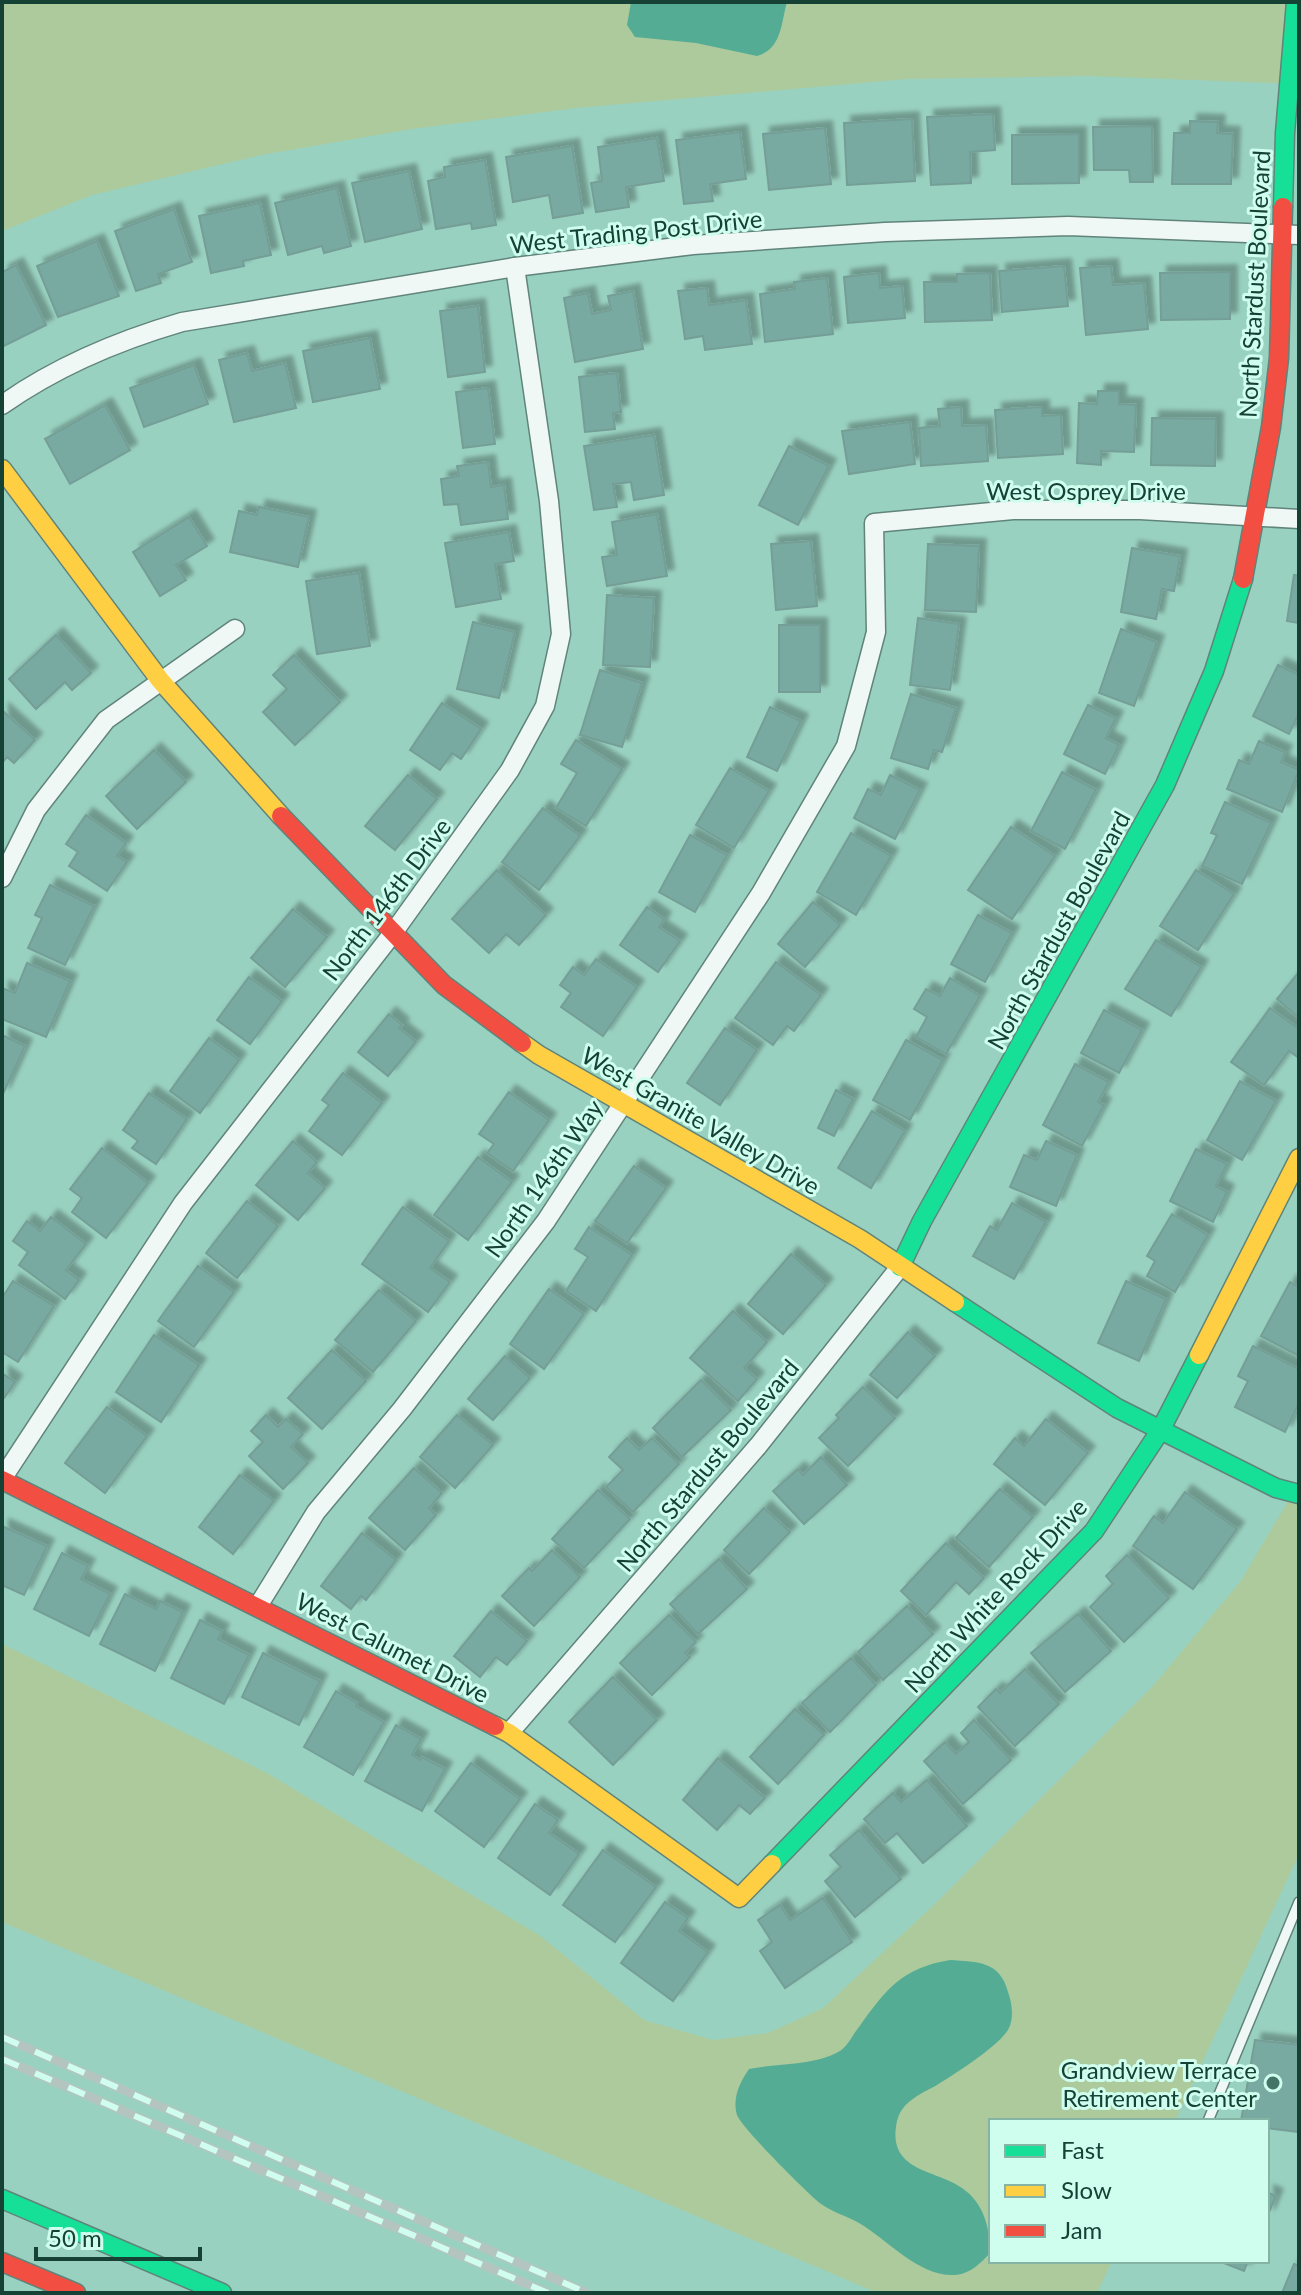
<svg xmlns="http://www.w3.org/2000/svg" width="1301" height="2295" viewBox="0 0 1301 2295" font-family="Lato,sans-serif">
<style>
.green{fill:#adca9c}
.water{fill:#55ac95}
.building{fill:#79aaa2;stroke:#749e96;stroke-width:2;filter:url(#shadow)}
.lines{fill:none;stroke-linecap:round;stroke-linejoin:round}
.lane-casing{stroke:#60847a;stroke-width:12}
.street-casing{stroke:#60847a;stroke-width:21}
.fast-casing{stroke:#60847a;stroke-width:21}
.slow-casing{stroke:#60847a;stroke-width:21}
.jam-casing{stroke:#60847a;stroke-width:21}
.lane{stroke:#f0f8f6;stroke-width:9}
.street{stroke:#f0f8f6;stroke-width:18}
.fast{stroke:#16e098;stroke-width:18}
.slow{stroke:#ffcf43;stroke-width:18}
.jam{stroke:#f24e42;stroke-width:18}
.rail-casing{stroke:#b4c5c0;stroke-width:9}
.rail{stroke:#cffeee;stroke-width:6;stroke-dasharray:18;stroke-linecap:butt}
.poi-dot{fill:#447466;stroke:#cffeee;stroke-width:3}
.labels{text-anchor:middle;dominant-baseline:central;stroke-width:6;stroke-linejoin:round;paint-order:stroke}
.street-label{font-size:24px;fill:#164236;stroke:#cffeee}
.poi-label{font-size:24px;fill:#164236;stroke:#cffeee;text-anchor:end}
</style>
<defs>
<filter id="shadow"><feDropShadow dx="7" dy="-7" stdDeviation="2" flood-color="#0004"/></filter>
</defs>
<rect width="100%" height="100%" fill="#99d1c0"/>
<g class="green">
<path d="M2,2H1299V84L1089,76L907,79L576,108L412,129L261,155L92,195L2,231Z"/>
<path d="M1299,1483V1854L1175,2121H991V2261H1112L1097,2293H878L2,1922V1644L265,1772L539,1935L644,2020L713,2040L768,2033L823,2008L935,1904L1152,1687L1240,1582Z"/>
</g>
<g class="water">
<path d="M631,2H787C781,23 782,49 757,56L696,43L635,37L627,25Z"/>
<path d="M950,1960C978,1962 1000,1961 1008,1992C1012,2003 1014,2017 1009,2028C1001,2045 953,2075 937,2085C921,2094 902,2101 897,2121C886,2172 935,2169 962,2188C984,2203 990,2228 990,2253C981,2263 970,2274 955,2275C919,2277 888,2240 859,2223C847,2216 832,2212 821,2204C807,2193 741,2127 737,2115C732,2098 740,2082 749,2069C778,2063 814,2066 840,2051C848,2046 853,2034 859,2027C886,1989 902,1968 950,1960Z"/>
</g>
<g class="building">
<path d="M993,114L995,150L970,152L971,183L931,185L927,117Z"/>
<path d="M912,119L915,181L847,185L844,123Z"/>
<path d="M1190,121L1218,122L1217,133L1233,134L1231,184H1172L1174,133H1190Z"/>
<path d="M1152,126L1153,182H1130L1129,170H1094L1093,127Z"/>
<path d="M825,128L831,184L769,190L763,134Z"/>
<path d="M740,132L746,179L710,184L713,201L684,204L676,140Z"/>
<path d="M1079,134V183L1012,184V135Z"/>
<path d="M657,138L664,181L626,187L629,207L596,212L591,183L602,181L598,147Z"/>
<path d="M572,146L583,213L553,218L549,195L513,202L506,157Z"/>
<path d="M485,160L496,225L472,229L471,223L436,229L428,181L445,177L444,167Z"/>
<path d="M409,171L422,229L365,242L352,183Z"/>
<path d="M337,188L351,246L324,253L322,246L288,255L275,203Z"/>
<path d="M260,203L271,255L243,261L244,266L211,273L199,216Z"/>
<path d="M174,209L192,262L158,274L161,283L136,291L115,231Z"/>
<path d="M97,241L119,296L58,317L37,266Z"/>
<path d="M16,265L46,325L2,347V272Z"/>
<path d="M1064,266L1068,306L1002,312L999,271Z"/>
<path d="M1111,266L1113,285L1144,283L1148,329L1086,335L1080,268Z"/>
<path d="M1230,272V319L1161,320L1160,273Z"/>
<path d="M879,273L880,288L902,286L905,318L848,323L844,277Z"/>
<path d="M990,273L992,320L925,322L924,282H957V274Z"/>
<path d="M827,278L833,334L765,342L760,294L795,289L794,282Z"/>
<path d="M707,288L709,305L746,300L752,344L705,350L703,336L685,339L678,291Z"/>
<path d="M633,291L643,349L575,362L564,298L588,293L592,314L611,310L608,296Z"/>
<path d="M478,306L485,372L448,377L440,311Z"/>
<path d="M370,338L380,389L313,402L303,351Z"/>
<path d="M247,353L252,371L285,363L296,408L234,422L219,360Z"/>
<path d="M194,365L208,404L144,427L130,388Z"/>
<path d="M617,373L621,412L613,413L615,429L585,432L579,377Z"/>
<path d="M488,388L495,444L463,448L456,392Z"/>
<path d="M1098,391H1119V404L1136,405L1134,452L1101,451V465L1077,463L1079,403L1097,404Z"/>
<path d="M105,405L130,450L70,484L45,439Z"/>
<path d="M961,407L962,426L986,425L988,461L921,466L919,428L940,426L938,409Z"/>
<path d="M1042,407V416L1061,415L1063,454L998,458L995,410Z"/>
<path d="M1152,418L1216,419L1215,466L1151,465Z"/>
<path d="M910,422L915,464L849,474L842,431Z"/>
<path d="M654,435L664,495L634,500L631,482L613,484L617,507L594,510L584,446Z"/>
<path d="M789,446L829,466L798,525L759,505Z"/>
<path d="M488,462L491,487L504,485L508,519L461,525L458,504L444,505L441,479L459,476L457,466Z"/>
<path d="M259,507L309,517L298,567L230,552L239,511L257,515Z"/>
<path d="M657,514L667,576L607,586L602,557L617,555L612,522Z"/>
<path d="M189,517L207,546L176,565L186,580L160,596L133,552Z"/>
<path d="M509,532L514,561L495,564L501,599L456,607L445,543Z"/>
<path d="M811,541L817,606L776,610L771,544Z"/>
<path d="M928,544L979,546L976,612L925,610Z"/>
<path d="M1132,548L1180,556L1174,591L1162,589L1156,619L1121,612Z"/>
<path d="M359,573L370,646L317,654L306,581Z"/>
<path d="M1294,575L1299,576V623L1287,621Z"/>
<path d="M607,595L654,598L650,667L603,665Z"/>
<path d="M918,618L959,624L950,690L910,685Z"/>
<path d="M473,622L515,632L499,698L457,689Z"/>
<rect x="779" y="625" width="41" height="67"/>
<path d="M1121,629L1157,642L1134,706L1099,693Z"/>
<path d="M56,635L91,673L72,690L65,682L36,709L9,679Z"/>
<path d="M294,655L340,702L295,745L263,712L287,689L273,675Z"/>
<path d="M1278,665L1299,675V713L1289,734L1253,716Z"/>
<path d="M600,670L642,683L622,747L580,735Z"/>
<path d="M911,694L956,708L942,752L934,750L928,769L891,758Z"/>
<path d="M442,703L481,729L461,759L452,753L440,770L410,750Z"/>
<path d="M1088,705L1116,718L1106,738L1119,745L1105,774L1064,754Z"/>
<path d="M770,707L801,721L777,771L747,757Z"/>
<path d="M2,710L35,740L14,763L7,757L2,763Z"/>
<path d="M576,740L622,769L586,826L556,808L577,773L561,764Z"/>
<path d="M1259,741L1285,752L1281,762L1299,770L1282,812L1227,789L1239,760L1249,764Z"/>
<path d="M154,750L186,782L137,829L106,796Z"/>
<path d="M730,768L769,791L734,848L696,825Z"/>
<path d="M1062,772L1096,790L1065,849L1031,831Z"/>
<path d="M408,775L437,799L395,850L365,826Z"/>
<path d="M890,775L920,790L895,839L854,818L868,789L881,795Z"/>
<path d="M1225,802L1271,823L1242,884L1202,866L1217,835L1211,833Z"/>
<path d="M543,808L580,836L539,890L502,862Z"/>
<path d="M86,815L126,843L117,856L127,862L107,891L69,866L78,852L66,844Z"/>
<path d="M1011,827L1055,856L1012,919L968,890Z"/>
<path d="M851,833L891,856L856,915L817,892Z"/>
<path d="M690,835L727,855L695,912L659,892Z"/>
<path d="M497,870L546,915L519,945L506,934L489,953L452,919Z"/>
<path d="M1196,870L1234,894L1198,950L1160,926Z"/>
<path d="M50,885L94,906L65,965L28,948L42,918L35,915Z"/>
<path d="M813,902L840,925L805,967L778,944Z"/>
<path d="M647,907L664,919L659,927L680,941L658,972L620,945Z"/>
<path d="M293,909L327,937L285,987L251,958Z"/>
<path d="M978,915L1012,933L985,982L951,964Z"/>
<path d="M1156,940L1201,967L1171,1016L1125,989Z"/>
<path d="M596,959L637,987L603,1036L561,1007L571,993L560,985L573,967L584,975Z"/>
<path d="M776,962L821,995L794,1031L787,1026L773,1045L735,1018Z"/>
<path d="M27,963L70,981L46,1037L2,1019V988L15,993Z"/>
<path d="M1299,972V1018L1277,999Z"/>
<path d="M249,977L282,1001L250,1044L217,1020Z"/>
<path d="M950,978L980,996L946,1054L916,1037L927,1017L914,1009L926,989L940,996Z"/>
<path d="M1270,1008L1299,1029V1058L1289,1051L1264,1085L1231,1062Z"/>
<path d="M1104,1010L1142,1030L1119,1073L1081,1053Z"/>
<path d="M389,1014L402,1025L399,1028L416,1042L388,1076L358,1052Z"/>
<path d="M725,1028L757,1050L720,1105L687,1083Z"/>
<path d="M2,1035L25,1046L2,1096Z"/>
<path d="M209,1038L239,1060L200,1113L170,1091Z"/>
<path d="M906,1040L943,1060L910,1120L873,1100Z"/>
<path d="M1075,1064L1109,1082L1098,1102L1104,1105L1082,1146L1043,1125Z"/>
<path d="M343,1073L382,1103L342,1155L309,1131L329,1105L322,1100Z"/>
<path d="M1240,1081L1276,1101L1242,1160L1207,1140Z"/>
<path d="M836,1090L853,1099L834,1136L818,1128Z"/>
<path d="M509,1092L549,1120L513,1171L487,1153L494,1144L479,1134Z"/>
<path d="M149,1093L187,1119L156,1164L132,1148L138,1141L123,1130Z"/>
<path d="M872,1111L905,1131L871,1188L838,1168Z"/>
<path d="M293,1141L317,1162L308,1173L325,1188L298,1220L256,1185Z"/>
<path d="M1046,1141L1077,1155L1056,1206L1010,1187L1024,1155L1037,1160Z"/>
<path d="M102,1148L148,1183L106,1238L72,1212L82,1198L70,1189Z"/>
<path d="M1196,1149L1227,1164L1216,1186L1227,1192L1213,1222L1170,1201Z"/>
<path d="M478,1157L512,1182L468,1240L434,1215Z"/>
<path d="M634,1166L666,1188L627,1243L595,1221Z"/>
<path d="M247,1201L278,1226L237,1278L206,1253Z"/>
<path d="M1012,1203L1046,1222L1014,1279L973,1256L990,1226L997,1230Z"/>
<path d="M403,1207L449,1241L430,1268L450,1282L428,1312L362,1264Z"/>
<path d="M1172,1214L1208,1235L1175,1292L1147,1276L1155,1261L1147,1256Z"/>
<path d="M51,1217L86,1244L66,1270L79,1280L65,1299L19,1265L28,1252L13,1241L27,1221L40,1231Z"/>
<path d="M589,1227L632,1255L596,1311L566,1291L588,1257L575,1249Z"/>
<path d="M791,1254L826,1285L783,1334L748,1304Z"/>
<path d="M198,1266L234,1292L194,1347L158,1321Z"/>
<path d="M13,1281L54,1306L18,1362L2,1352V1298Z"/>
<path d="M1126,1281L1166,1299L1139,1361L1098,1343Z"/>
<path d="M1290,1282L1299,1287V1356L1261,1336Z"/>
<path d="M549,1289L584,1314L544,1369L510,1344Z"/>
<path d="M379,1290L416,1321L373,1372L335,1340Z"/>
<path d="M733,1311L767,1342L744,1368L757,1379L738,1401L690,1358Z"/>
<path d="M908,1332L935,1356L897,1398L870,1375Z"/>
<path d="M154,1335L199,1365L161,1422L116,1392Z"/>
<path d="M1253,1346L1299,1369V1403L1285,1432L1235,1407L1248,1381L1238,1376Z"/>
<path d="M332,1350L366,1381L322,1429L288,1398Z"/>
<path d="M505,1356L530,1378L493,1420L468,1399Z"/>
<path d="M2,1373L15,1382L2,1401Z"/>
<path d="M701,1380L731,1410L682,1457L653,1428Z"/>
<path d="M863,1387L895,1418L848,1466L819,1438L839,1418L836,1415Z"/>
<path d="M107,1407L147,1436L105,1493L65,1463Z"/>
<path d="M266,1415L278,1427L286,1419L303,1434L291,1447L308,1463L283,1489L249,1456L263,1442L251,1431Z"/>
<path d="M457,1415L493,1445L455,1488L420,1457Z"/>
<path d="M1046,1419L1088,1453L1045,1505L994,1464L1015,1438L1024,1446Z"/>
<path d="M627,1438L639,1450L652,1438L679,1464L633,1512L606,1487L623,1470L609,1457Z"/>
<path d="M821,1457L847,1485L804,1524L773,1491L798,1469L803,1475Z"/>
<path d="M414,1468L442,1493L429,1508L436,1515L405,1550L369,1518Z"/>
<path d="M240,1475L274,1501L233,1554L199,1527Z"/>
<path d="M1000,1489L1033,1517L989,1567L956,1538Z"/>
<path d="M598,1490L630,1519L584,1568L552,1539Z"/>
<path d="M1185,1492L1237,1529L1193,1589L1133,1546L1154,1516L1163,1523Z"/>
<path d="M764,1508L790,1532L749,1574L724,1550Z"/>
<path d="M2,1526L47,1546L24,1595L2,1585Z"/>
<path d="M362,1533L396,1560L366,1600L361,1596L351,1609L321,1586Z"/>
<path d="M946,1543L984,1578L969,1594L956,1582L926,1615L901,1591Z"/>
<path d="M552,1550L580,1577L534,1626L502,1596L529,1568L532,1571Z"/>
<path d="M62,1553L88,1566L81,1579L110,1594L89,1636L34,1609Z"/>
<path d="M1127,1555L1169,1598L1124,1642L1090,1607L1113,1584L1106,1576Z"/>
<path d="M719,1559L747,1589L698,1634L670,1604Z"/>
<path d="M125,1594L156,1609L160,1601L183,1612L155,1671L100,1644Z"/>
<path d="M907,1606L933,1634L883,1680L858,1652Z"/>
<path d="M491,1611L527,1641L507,1665L496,1657L480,1677L454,1656Z"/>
<path d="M1078,1614L1111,1651L1065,1692L1031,1653Z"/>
<path d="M669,1615L696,1642L685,1653L690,1657L652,1695L620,1663Z"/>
<path d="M200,1620L222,1631L218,1639L249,1655L224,1704L171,1678Z"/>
<path d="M263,1653L320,1681L299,1725L242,1697Z"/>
<path d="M851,1658L876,1685L830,1732L802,1703Z"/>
<path d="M1025,1669L1059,1704L1015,1746L978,1707L996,1689L1000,1693Z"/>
<path d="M613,1677L657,1720L613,1765L569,1722Z"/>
<path d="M336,1691L357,1703L356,1706L384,1722L353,1775L304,1747Z"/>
<path d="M795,1709L824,1735L778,1784L750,1757Z"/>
<path d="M974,1720L1011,1760L963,1804L924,1761L945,1742L956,1754L969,1742L961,1733Z"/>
<path d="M396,1725L421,1739L412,1755L420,1760L422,1757L445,1769L422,1811L365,1781Z"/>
<path d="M718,1758L765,1798L750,1814L739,1805L717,1830L683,1800Z"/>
<path d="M471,1763L520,1799L484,1847L435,1811Z"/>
<path d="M927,1780L967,1826L923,1863L897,1833L885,1843L864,1819L893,1793L901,1802Z"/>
<path d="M535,1804L558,1820L549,1833L579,1854L550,1895L498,1858Z"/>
<path d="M859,1830L901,1879L855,1917L825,1881L841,1867L830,1855Z"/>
<path d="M603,1850L656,1887L615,1942L563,1905Z"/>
<path d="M823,1898L852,1942L785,1988L760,1951L772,1942L758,1920L780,1905L790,1920Z"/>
<path d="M665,1902L688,1918L679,1931L708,1952L673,2001L621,1963Z"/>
<path d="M1255,2040L1299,2045V2132L1267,2128V2121H1241Z"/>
<path d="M1267,2192L1276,2196L1267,2217Z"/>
<path d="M1219,2261H1248L1244,2271Z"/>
<path d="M1294,2264L1299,2266V2293H1282Z"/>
</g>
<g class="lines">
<defs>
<path id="lane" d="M1208,2121L1299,1902"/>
<g id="street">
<path d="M2,405C57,366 117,341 182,322L515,267L693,245L885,232L1068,226L1299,235"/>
<path d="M2,878L36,810L106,720L235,629"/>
<path d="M2,1479L183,1203L393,933L510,770L545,706L561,634L549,501L515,267"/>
<path d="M258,1606L316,1512L402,1409L546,1221L761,893L846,746L876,632L874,523L1013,510H1140L1299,519"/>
<path d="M509,1733L758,1446L900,1267"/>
</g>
<g id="fast">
<path d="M1283,207L1285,133L1296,2"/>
<path d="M900,1267L922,1221L1165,785L1214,671L1243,579"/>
<path d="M955,1302L1117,1408L1276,1488L1299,1494"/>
<path d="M772,1864L1094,1531L1160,1431L1199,1355"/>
<path d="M2,2199L222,2293"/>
</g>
<g id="slow">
<path d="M2,469L160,680L281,816"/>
<path d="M522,1043L539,1055L860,1239L955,1302"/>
<path d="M1199,1355L1299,1158"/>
<path d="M495,1726L509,1733L739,1898L772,1864"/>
</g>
<g id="jam">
<path d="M1243,579L1271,427L1279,358L1283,207"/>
<path d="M281,816L444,985L522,1043"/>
<path d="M2,1480L495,1726"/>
<path d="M2,2262L76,2293"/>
</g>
</defs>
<use href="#lane" class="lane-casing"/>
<use href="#street" class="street-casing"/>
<use href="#fast" class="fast-casing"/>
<use href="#slow" class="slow-casing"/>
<use href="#jam" class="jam-casing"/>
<use href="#lane" class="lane"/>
<use href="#street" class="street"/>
<use href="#fast" class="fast"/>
<use href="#slow" class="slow"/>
<use href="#jam" class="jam"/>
<defs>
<g id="rail">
<path d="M2,2037L587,2293"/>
<path d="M2,2059L548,2293"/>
</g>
</defs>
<use href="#rail" class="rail-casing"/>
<use href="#rail" class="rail"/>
</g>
<circle class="poi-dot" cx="1273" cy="2083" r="8"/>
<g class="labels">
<g class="street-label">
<text transform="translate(636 231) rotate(-6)">West Trading Post Drive</text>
<text transform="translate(1254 284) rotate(-87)">North Stardust Boulevard</text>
<text x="1086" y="490">West Osprey Drive</text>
<text transform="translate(386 899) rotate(-53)">North 146th Drive</text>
<text transform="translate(1058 930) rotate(-61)">North Stardust Boulevard</text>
<text transform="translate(701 1120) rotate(30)">West Granite Valley Drive</text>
<text transform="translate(543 1178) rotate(-55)">North 146th Way</text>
<text transform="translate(707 1465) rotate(-50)">North Stardust Boulevard</text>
<text transform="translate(995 1595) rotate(-47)">North White Rock Drive</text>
<text transform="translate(393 1647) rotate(27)">West Calumet Drive</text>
</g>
<g class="poi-label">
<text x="1257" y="2069">Grandview Terrace<tspan x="1257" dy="28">Retirement Center</tspan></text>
</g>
</g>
<rect width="1301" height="2295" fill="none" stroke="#164236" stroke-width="8"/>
<rect x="989" y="2119" width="280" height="144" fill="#cffeee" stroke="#85b3a4" stroke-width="2"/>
<rect x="1005" y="2145" width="40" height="12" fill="#16e098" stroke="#85b3a4" stroke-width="2"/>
<text x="1061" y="2159" font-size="24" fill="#164236">Fast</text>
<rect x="1005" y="2185" width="40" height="12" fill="#ffcf43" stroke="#85b3a4" stroke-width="2"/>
<text x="1061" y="2199" font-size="24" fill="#164236">Slow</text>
<rect x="1005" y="2225" width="40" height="12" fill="#f24e42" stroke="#85b3a4" stroke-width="2"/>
<text x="1061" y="2239" font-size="24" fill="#164236">Jam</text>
<path d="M36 2247v12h164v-12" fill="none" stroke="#164236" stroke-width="4"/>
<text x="48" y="2247" font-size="24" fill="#164236" stroke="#cffeee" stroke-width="6" paint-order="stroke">50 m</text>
</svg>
